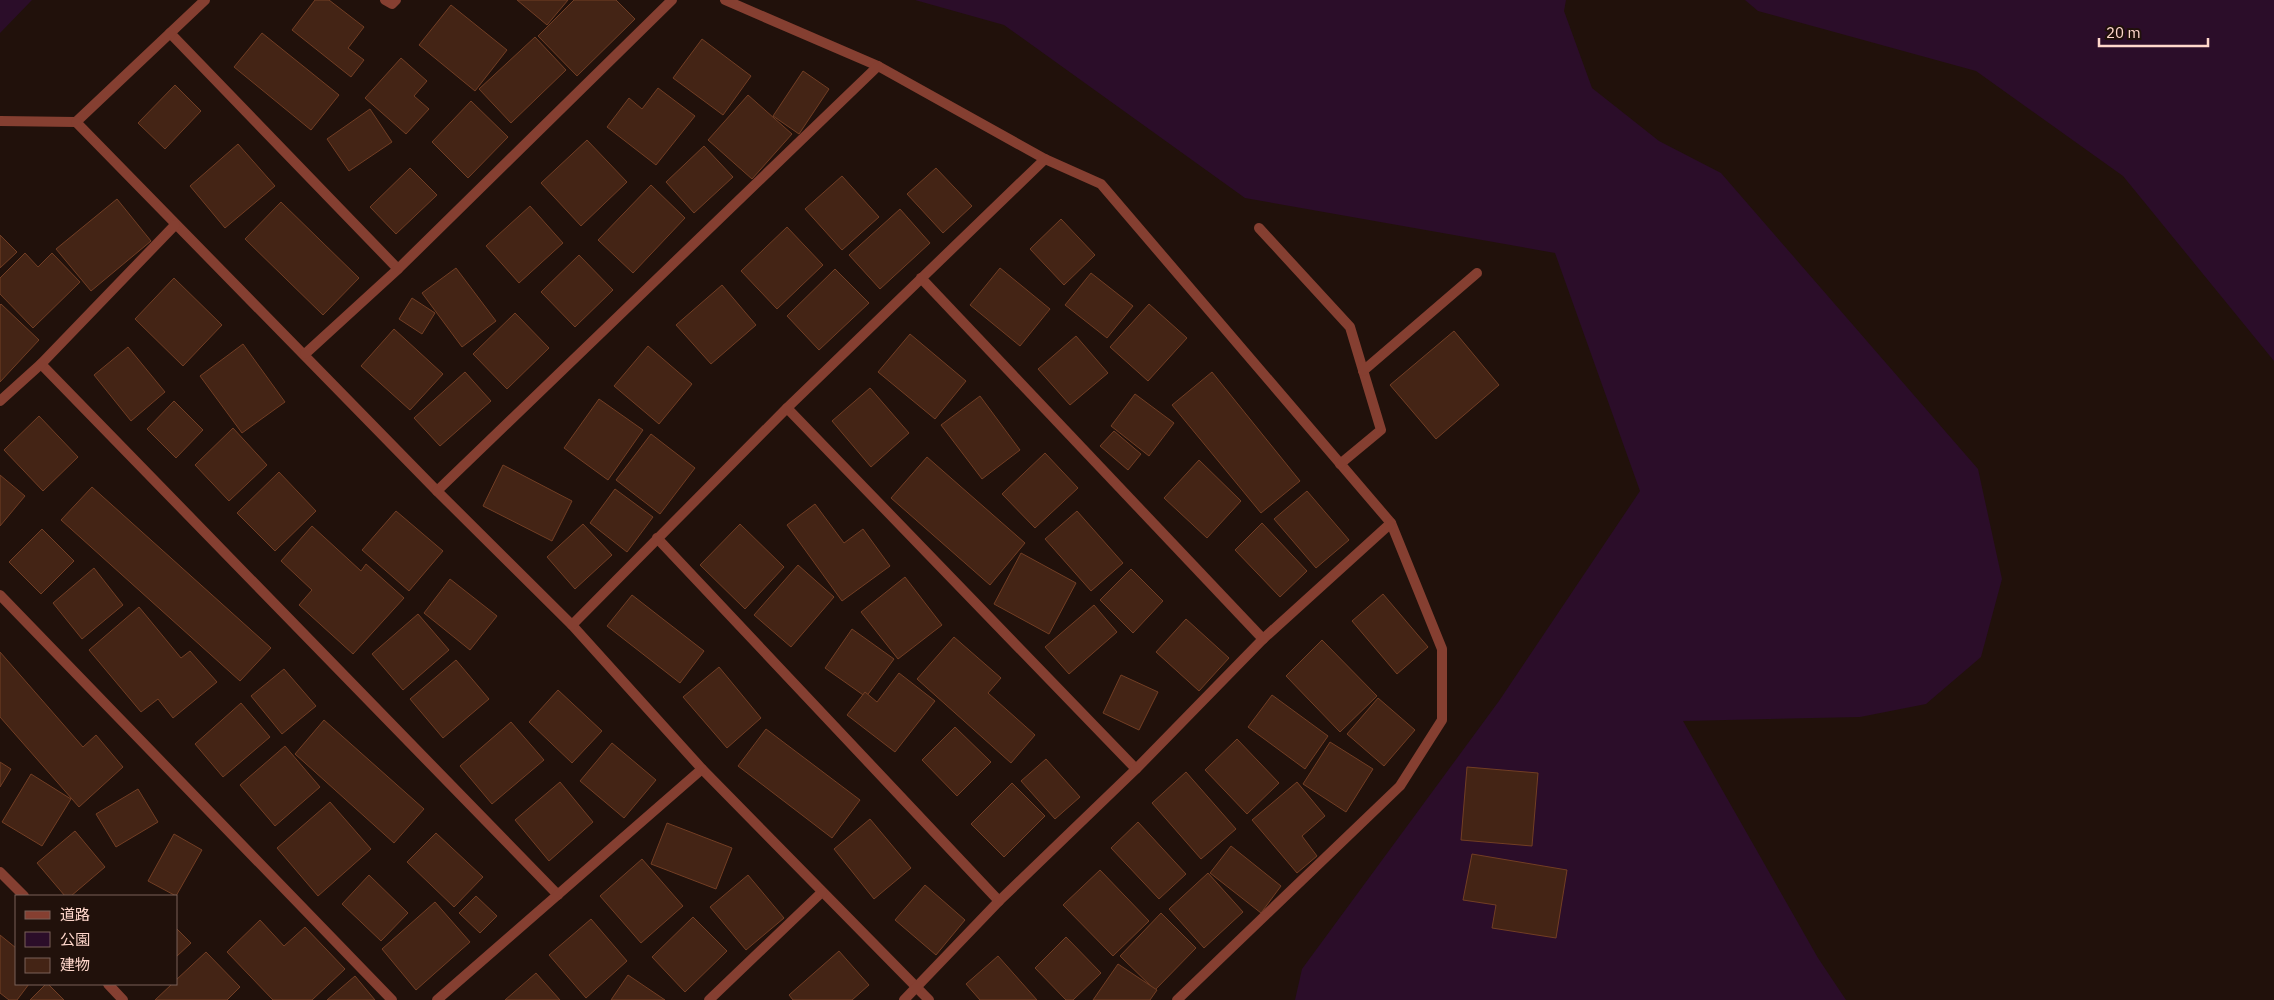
<svg xmlns="http://www.w3.org/2000/svg" width="2274" height="1000" viewBox="0 0 2274 1000" font-family="'IBM Plex Sans','Noto Sans JP',sans-serif">
<style>
.green{fill:#2b0d29}
.building{fill:#442415;stroke:#723e24}
.lines{fill:none;stroke-linecap:round;stroke-linejoin:round}
.minor{stroke:#853f31;stroke-width:10}
</style>
<rect width="100%" height="100%" fill="#21110b"/>
<g class="green">
<path d="M0,0H32L0,33Z"/>
<path d="M915,0H1566L1564,11L1592,88L1659,141L1721,173L1978,469L2002,579L1981,657L1926,704L1860,717L1683,721L1818,958L1846,1000H1295L1302,969L1499,701L1640,491L1555,253L1245,198L1004,25Z"/>
<path d="M1745,0H2274V361L2123,176L1976,71L1758,11Z"/>
</g>
<g class="building">
<path d="M315,0H329L364,27L348,48L364,60L351,77L292,30Z"/>
<path d="M517,0H568L547,25Z"/>
<path d="M574,0H616L635,19L577,76L538,36Z"/>
<path d="M451,5L507,50L475,91L419,45Z"/>
<path d="M262,33L339,95L311,130L234,67Z"/>
<path d="M535,37L566,70L511,123L479,89Z"/>
<path d="M702,39L751,76L723,115L673,78Z"/>
<path d="M401,58L427,81L414,96L429,109L406,134L365,98Z"/>
<path d="M803,71L829,89L799,134L773,116Z"/>
<path d="M175,85L201,111L165,149L138,123Z"/>
<path d="M658,88L695,116L656,165L607,127L629,98L642,109Z"/>
<path d="M748,95L792,134L752,179L708,140Z"/>
<path d="M471,101L508,137L468,178L432,142Z"/>
<path d="M370,109L392,142L349,171L327,139Z"/>
<path d="M587,140L627,182L581,226L541,183Z"/>
<path d="M238,144L275,186L225,228L190,186Z"/>
<path d="M704,146L733,177L694,213L666,182Z"/>
<path d="M410,168L437,195L396,234L370,207Z"/>
<path d="M936,168L972,206L943,233L907,194Z"/>
<path d="M842,176L879,217L842,250L805,209Z"/>
<path d="M651,185L685,218L633,273L598,240Z"/>
<path d="M117,199L151,241L91,291L56,249Z"/>
<path d="M281,202L359,278L323,315L245,239Z"/>
<path d="M530,206L563,243L519,283L486,246Z"/>
<path d="M900,209L930,243L880,289L849,255Z"/>
<path d="M1061,219L1095,255L1064,285L1030,249Z"/>
<path d="M787,227L823,265L777,309L741,271Z"/>
<path d="M0,235L17,252L0,268Z"/>
<path d="M25,253L38,267L52,253L80,282L33,328L0,294V278Z"/>
<path d="M579,255L613,290L575,327L541,292Z"/>
<path d="M456,268L496,321L462,347L422,293Z"/>
<path d="M1000,268L1050,309L1020,346L970,305Z"/>
<path d="M835,269L869,303L819,350L787,316Z"/>
<path d="M1091,273L1133,306L1107,338L1065,305Z"/>
<path d="M174,278L222,325L183,366L135,319Z"/>
<path d="M722,285L756,325L711,364L676,325Z"/>
<path d="M412,298L435,313L422,334L399,319Z"/>
<path d="M1,304L39,340L0,382V305Z"/>
<path d="M1149,304L1187,338L1148,381L1110,347Z"/>
<path d="M515,313L549,348L507,389L473,354Z"/>
<path d="M394,329L443,374L410,410L361,366Z"/>
<path d="M1454,331L1499,385L1436,439L1390,385Z"/>
<path d="M910,334L966,381L935,419L878,372Z"/>
<path d="M1076,336L1108,373L1070,405L1038,369Z"/>
<path d="M243,344L285,402L242,433L200,376Z"/>
<path d="M648,346L692,384L659,424L614,386Z"/>
<path d="M128,347L165,392L131,421L94,375Z"/>
<path d="M465,372L491,401L440,446L414,418Z"/>
<path d="M1212,372L1300,481L1261,513L1172,405Z"/>
<path d="M870,388L909,433L871,467L832,421Z"/>
<path d="M1135,394L1174,423L1149,456L1111,426Z"/>
<path d="M980,396L1020,450L982,479L941,425Z"/>
<path d="M599,399L643,430L608,480L564,448Z"/>
<path d="M174,401L203,430L176,458L147,429Z"/>
<path d="M39,416L78,457L43,491L4,450Z"/>
<path d="M233,428L267,465L229,501L195,465Z"/>
<path d="M1114,431L1141,454L1128,470L1100,446Z"/>
<path d="M651,434L695,468L660,514L616,480Z"/>
<path d="M1045,453L1078,488L1035,528L1002,494Z"/>
<path d="M927,457L1025,543L990,585L891,498Z"/>
<path d="M1199,460L1241,501L1207,538L1164,498Z"/>
<path d="M503,465L572,501L552,541L483,506Z"/>
<path d="M279,472L316,511L275,551L237,513Z"/>
<path d="M0,475L25,496L0,526Z"/>
<path d="M92,487L271,648L240,681L61,520Z"/>
<path d="M615,489L653,517L627,552L590,523Z"/>
<path d="M1307,491L1349,540L1316,568L1274,519Z"/>
<path d="M815,504L844,543L863,529L890,566L842,601L787,525Z"/>
<path d="M396,511L443,551L409,591L362,550Z"/>
<path d="M1077,511L1123,563L1091,591L1045,539Z"/>
<path d="M1262,523L1307,571L1280,597L1235,550Z"/>
<path d="M583,524L612,555L575,589L547,557Z"/>
<path d="M740,524L784,567L745,609L700,565Z"/>
<path d="M312,526L361,571L366,564L404,598L353,654L299,605L312,590L281,561Z"/>
<path d="M42,529L74,561L41,594L9,562Z"/>
<path d="M1021,553L1076,583L1049,634L994,604Z"/>
<path d="M798,565L834,597L791,647L754,615Z"/>
<path d="M94,568L123,605L82,639L53,603Z"/>
<path d="M1131,569L1163,601L1133,633L1100,600Z"/>
<path d="M905,577L942,625L898,659L861,612Z"/>
<path d="M450,579L497,616L470,650L424,613Z"/>
<path d="M1383,594L1428,647L1397,674L1352,621Z"/>
<path d="M632,595L704,651L680,683L607,626Z"/>
<path d="M1094,605L1117,632L1069,674L1045,647Z"/>
<path d="M139,607L181,658L190,651L217,682L173,718L158,699L141,712L89,650Z"/>
<path d="M418,614L449,650L403,690L372,654Z"/>
<path d="M1186,619L1229,658L1199,691L1156,652Z"/>
<path d="M852,629L894,659L866,697L825,668Z"/>
<path d="M954,637L1001,678L988,693L1035,735L1011,763L917,679Z"/>
<path d="M1322,640L1377,696L1340,732L1286,676Z"/>
<path d="M0,652L83,747L96,735L123,767L79,807L0,717Z"/>
<path d="M456,660L489,699L443,738L410,699Z"/>
<path d="M719,667L761,718L727,748L683,697Z"/>
<path d="M284,669L316,706L282,734L251,696Z"/>
<path d="M899,673L935,701L895,752L847,715L865,692L877,702Z"/>
<path d="M1121,675L1158,692L1139,730L1103,713Z"/>
<path d="M558,690L602,731L572,763L529,722Z"/>
<path d="M1272,695L1328,736L1305,769L1248,727Z"/>
<path d="M1378,698L1415,730L1384,766L1347,734Z"/>
<path d="M241,703L270,737L223,777L195,744Z"/>
<path d="M324,720L424,809L394,843L295,754Z"/>
<path d="M511,722L544,760L492,804L460,766Z"/>
<path d="M955,727L991,762L957,796L922,760Z"/>
<path d="M766,729L860,800L832,838L738,766Z"/>
<path d="M1237,739L1279,783L1247,814L1205,770Z"/>
<path d="M1330,742L1373,769L1346,812L1303,784Z"/>
<path d="M612,743L656,780L624,818L580,781Z"/>
<path d="M285,746L320,787L275,826L240,785Z"/>
<path d="M1046,759L1080,797L1055,819L1021,781Z"/>
<path d="M0,762L11,769L0,787Z"/>
<path d="M1467,767L1538,773L1532,846L1461,840Z"/>
<path d="M1186,772L1236,829L1201,859L1152,803Z"/>
<path d="M31,774L71,799L42,846L2,822Z"/>
<path d="M560,782L593,822L549,861L515,820Z"/>
<path d="M1297,782L1325,816L1302,836L1317,856L1297,873L1252,820Z"/>
<path d="M1012,783L1045,816L1004,857L971,824Z"/>
<path d="M138,789L158,822L116,847L96,814Z"/>
<path d="M330,802L371,849L318,896L277,848Z"/>
<path d="M870,819L911,868L874,899L834,849Z"/>
<path d="M1138,822L1186,874L1159,899L1111,848Z"/>
<path d="M667,823L732,848L716,889L651,864Z"/>
<path d="M75,831L105,867L71,896H65L37,863Z"/>
<path d="M436,833L483,877L454,907L407,862Z"/>
<path d="M174,834L202,850L176,896L148,881Z"/>
<path d="M1231,846L1281,886L1261,913L1210,873Z"/>
<path d="M1472,854L1567,870L1556,938L1492,928L1496,905L1463,900Z"/>
<path d="M642,859L683,906L641,943L600,896Z"/>
<path d="M1100,870L1149,921L1113,956L1063,905Z"/>
<path d="M1208,873L1243,912L1204,948L1169,909Z"/>
<path d="M369,875L408,913L381,941L342,904Z"/>
<path d="M748,875L784,918L746,950L710,907Z"/>
<path d="M925,885L965,920L936,955L895,920Z"/>
<path d="M476,896L497,916L480,933L459,913Z"/>
<path d="M435,902L470,942L416,990L382,949Z"/>
<path d="M1161,913L1196,948L1155,990L1120,956Z"/>
<path d="M693,917L727,951L685,992L652,957Z"/>
<path d="M591,919L627,961L586,998L549,955Z"/>
<path d="M260,920L284,946L305,927L345,969L312,1000H273L227,952Z"/>
<path d="M176,928L191,943L176,957Z"/>
<path d="M0,935L16,948V984H29L17,1000H9L0,993Z"/>
<path d="M1066,937L1101,973L1073,1000H1066L1035,968Z"/>
<path d="M839,951L869,985L852,1000H793L789,995Z"/>
<path d="M206,952L240,987L227,1000H155L172,984H176V980Z"/>
<path d="M998,956L1037,1000H980L966,984Z"/>
<path d="M1118,964L1157,990L1150,1000H1093Z"/>
<path d="M536,973L560,1000H505Z"/>
<path d="M628,975L665,1000H611Z"/>
<path d="M355,976L375,1000H327Z"/>
<path d="M46,984H48L64,1000H30Z"/>
</g>
<g class="lines">
<g class="minor">
<path d="M385,0L392,4L396,0"/>
<path d="M725,0L878,66L1045,159L1101,184L1391,523L1442,649V720L1400,786L1177,1000"/>
<path d="M170,33L398,269"/>
<path d="M0,121L76,122L205,0"/>
<path d="M76,122L437,491L572,625L702,769L929,1000"/>
<path d="M1259,228L1350,327L1381,430L1340,464"/>
<path d="M921,278L1263,639"/>
<path d="M305,354L398,269L672,0"/>
<path d="M41,364L558,895"/>
<path d="M1363,371L1477,273"/>
<path d="M0,401L41,364L175,225"/>
<path d="M787,408L1136,769"/>
<path d="M437,491L878,66"/>
<path d="M657,538L999,901"/>
<path d="M0,595L392,1000"/>
<path d="M572,625L787,408L1045,159"/>
<path d="M0,872L24,896"/>
<path d="M108,984L123,1000"/>
<path d="M437,1000L702,769"/>
<path d="M709,1000L822,892"/>
<path d="M904,1000L999,901L1136,769L1263,639L1391,523"/>
</g>
</g>
<rect x="15" y="895" width="162" height="90" fill="#21110b" stroke="#7a6058"/>
<rect x="25" y="911" width="25" height="8" fill="#853f31" stroke="#7a6058"/>
<text x="60" y="920" font-size="15" fill="#ffd7cb">道路</text>
<rect x="25" y="932" width="25" height="15" fill="#2b0d29" stroke="#7a6058"/>
<text x="60" y="945" font-size="15" fill="#ffd7cb">公園</text>
<rect x="25" y="958" width="25" height="15" fill="#442415" stroke="#7a6058"/>
<text x="60" y="970" font-size="15" fill="#ffd7cb">建物</text>
<path d="M2099 38v8h109v-8" fill="none" stroke="#ffd7cb" stroke-width="2.5"/>
<text x="2106" y="38" font-size="15" fill="#ffd7cb" stroke="#21110b" stroke-width="4" paint-order="stroke">20 m</text>
</svg>
